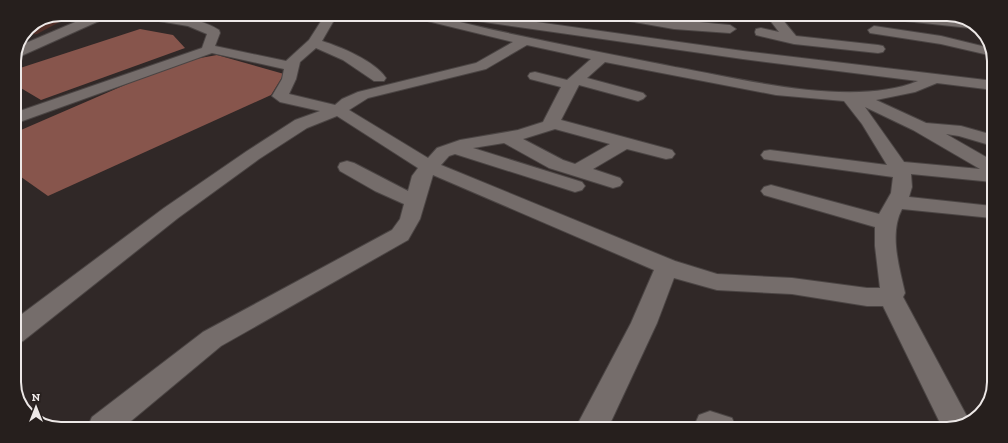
<svg xmlns="http://www.w3.org/2000/svg" width="1008" height="443" viewBox="0 0 1008 443" font-family="'Zilla Slab',serif">
<style>
.green{fill:#522f28}
.water{fill:#87554c}
.lines{fill:none;stroke-linecap:round;stroke-linejoin:round}
.minor-casing{stroke:#4b4544;stroke-width:2}
.minor{fill:#756d6b;fill-rule:evenodd}
.rim{fill:none;stroke:#ede8e7;stroke-width:2}
</style>
<rect width="100%" height="100%" fill="#302827"/>
<path class="green" d="M50,18L65,19L37,34L25,35L28,28Z"/>
<g class="water">
<path d="M140,29L173,35L185,48L41,100L14,84V70Z"/>
<path d="M217,55L284,74L271,95L48,196L14,172V133L178,62Z"/>
</g>
<g class="lines">
<defs>
<g id="minor">
<path d="M94,14H110L108,17L21,56L15,57L19,46Z"/>
<path d="M135,14C163,14 195,15 219,30L220,33L215,46L286,61L309,40L325,15H337L322,41C341,47 375,61 386,78L384,81H374L343,60L316,48L300,62L296,79L289,94L335,105L342,99L358,92L476,63L513,42L415,18L413,15L435,16C514,36 595,51 675,67C743,79 853,108 918,81L743,59L470,20L464,16H494L743,51L994,81V90L937,83L915,92L876,100L926,123L961,126L993,135V146L959,136L946,134L993,161V182L911,174L912,187L909,197L992,206V218L902,209C889,234 899,266 905,293L903,297L970,422L943,429L883,306H867L792,294L717,290L674,278L657,323L608,428L576,427L631,323L654,270L433,175L420,219L408,240L221,346L125,426H88L92,417L203,332L392,230L400,219L404,204L375,191L340,171L338,167L340,163L347,161L354,163L408,191L412,176L418,168L337,116L307,128L259,159L178,218L23,341L14,344V320L164,208L247,151L295,120L320,111L280,102L272,96L282,79L284,69L212,53L14,124V113L202,48L207,34L188,26L141,18ZM527,45L591,59L567,80L535,72L530,73L528,76L530,79L561,87L543,122L518,130L460,140L437,148L428,158L349,110L368,98L486,69ZM605,62L776,95L844,101L862,124L887,165L770,150L764,151L761,155L764,159L770,160L893,177L891,193L879,214L771,185L764,187L761,191L764,195L875,227V246L880,288H867L792,278L717,274L675,261L441,165L449,156L455,154L575,192L582,190L585,186L582,182L473,148L504,143L549,168L613,188L620,186L623,182L620,178L593,169L627,149L666,159L672,158L675,154L672,150L561,120L579,85L638,101L643,99L646,96L643,93L587,78ZM865,107L913,130L980,169L904,162ZM555,129L610,144L575,164L563,160L523,139Z"/>
<path d="M617,16C655,16 692,22 730,25L736,29L730,33L674,29L623,20Z"/>
<path d="M770,17H783L782,19L796,36L878,45L883,46L885,49L883,52L878,53L794,44L756,35L755,32L756,29L761,28L779,32L769,19Z"/>
<path d="M899,17C924,18 959,13 979,29L905,21Z"/>
<path d="M874,26L941,36L990,48L993,56L941,44L870,33L868,30Z"/>
<path d="M710,411L732,418L736,428H697L695,424L699,415Z"/>
</g>
</defs>
<use href="#minor" class="minor-casing"/>
<use href="#minor" class="minor"/>
</g>
<path d="M0 0H1008V443H0ZM61 21H947A40 40 0 0 1 987 61V382A40 40 0 0 1 947 422H61A40 40 0 0 1 21 382V61A40 40 0 0 1 61 21Z" fill="#261f1d" fill-rule="evenodd"/>
<path class="rim" d="M61 21H947A40 40 0 0 1 987 61V382A40 40 0 0 1 947 422H61A40 40 0 0 1 21 382V61A40 40 0 0 1 61 21Z"/>
<g transform="translate(36 407)" stroke="#261f1d" stroke-width="3" paint-order="stroke">
<path d="M0-3L7 15L0 10L-7 15Z" fill="#ede8e7"/>
<text y="-6" font-size="11" font-weight="bold" text-anchor="middle" fill="#ede8e7">N</text>
</g>
</svg>
